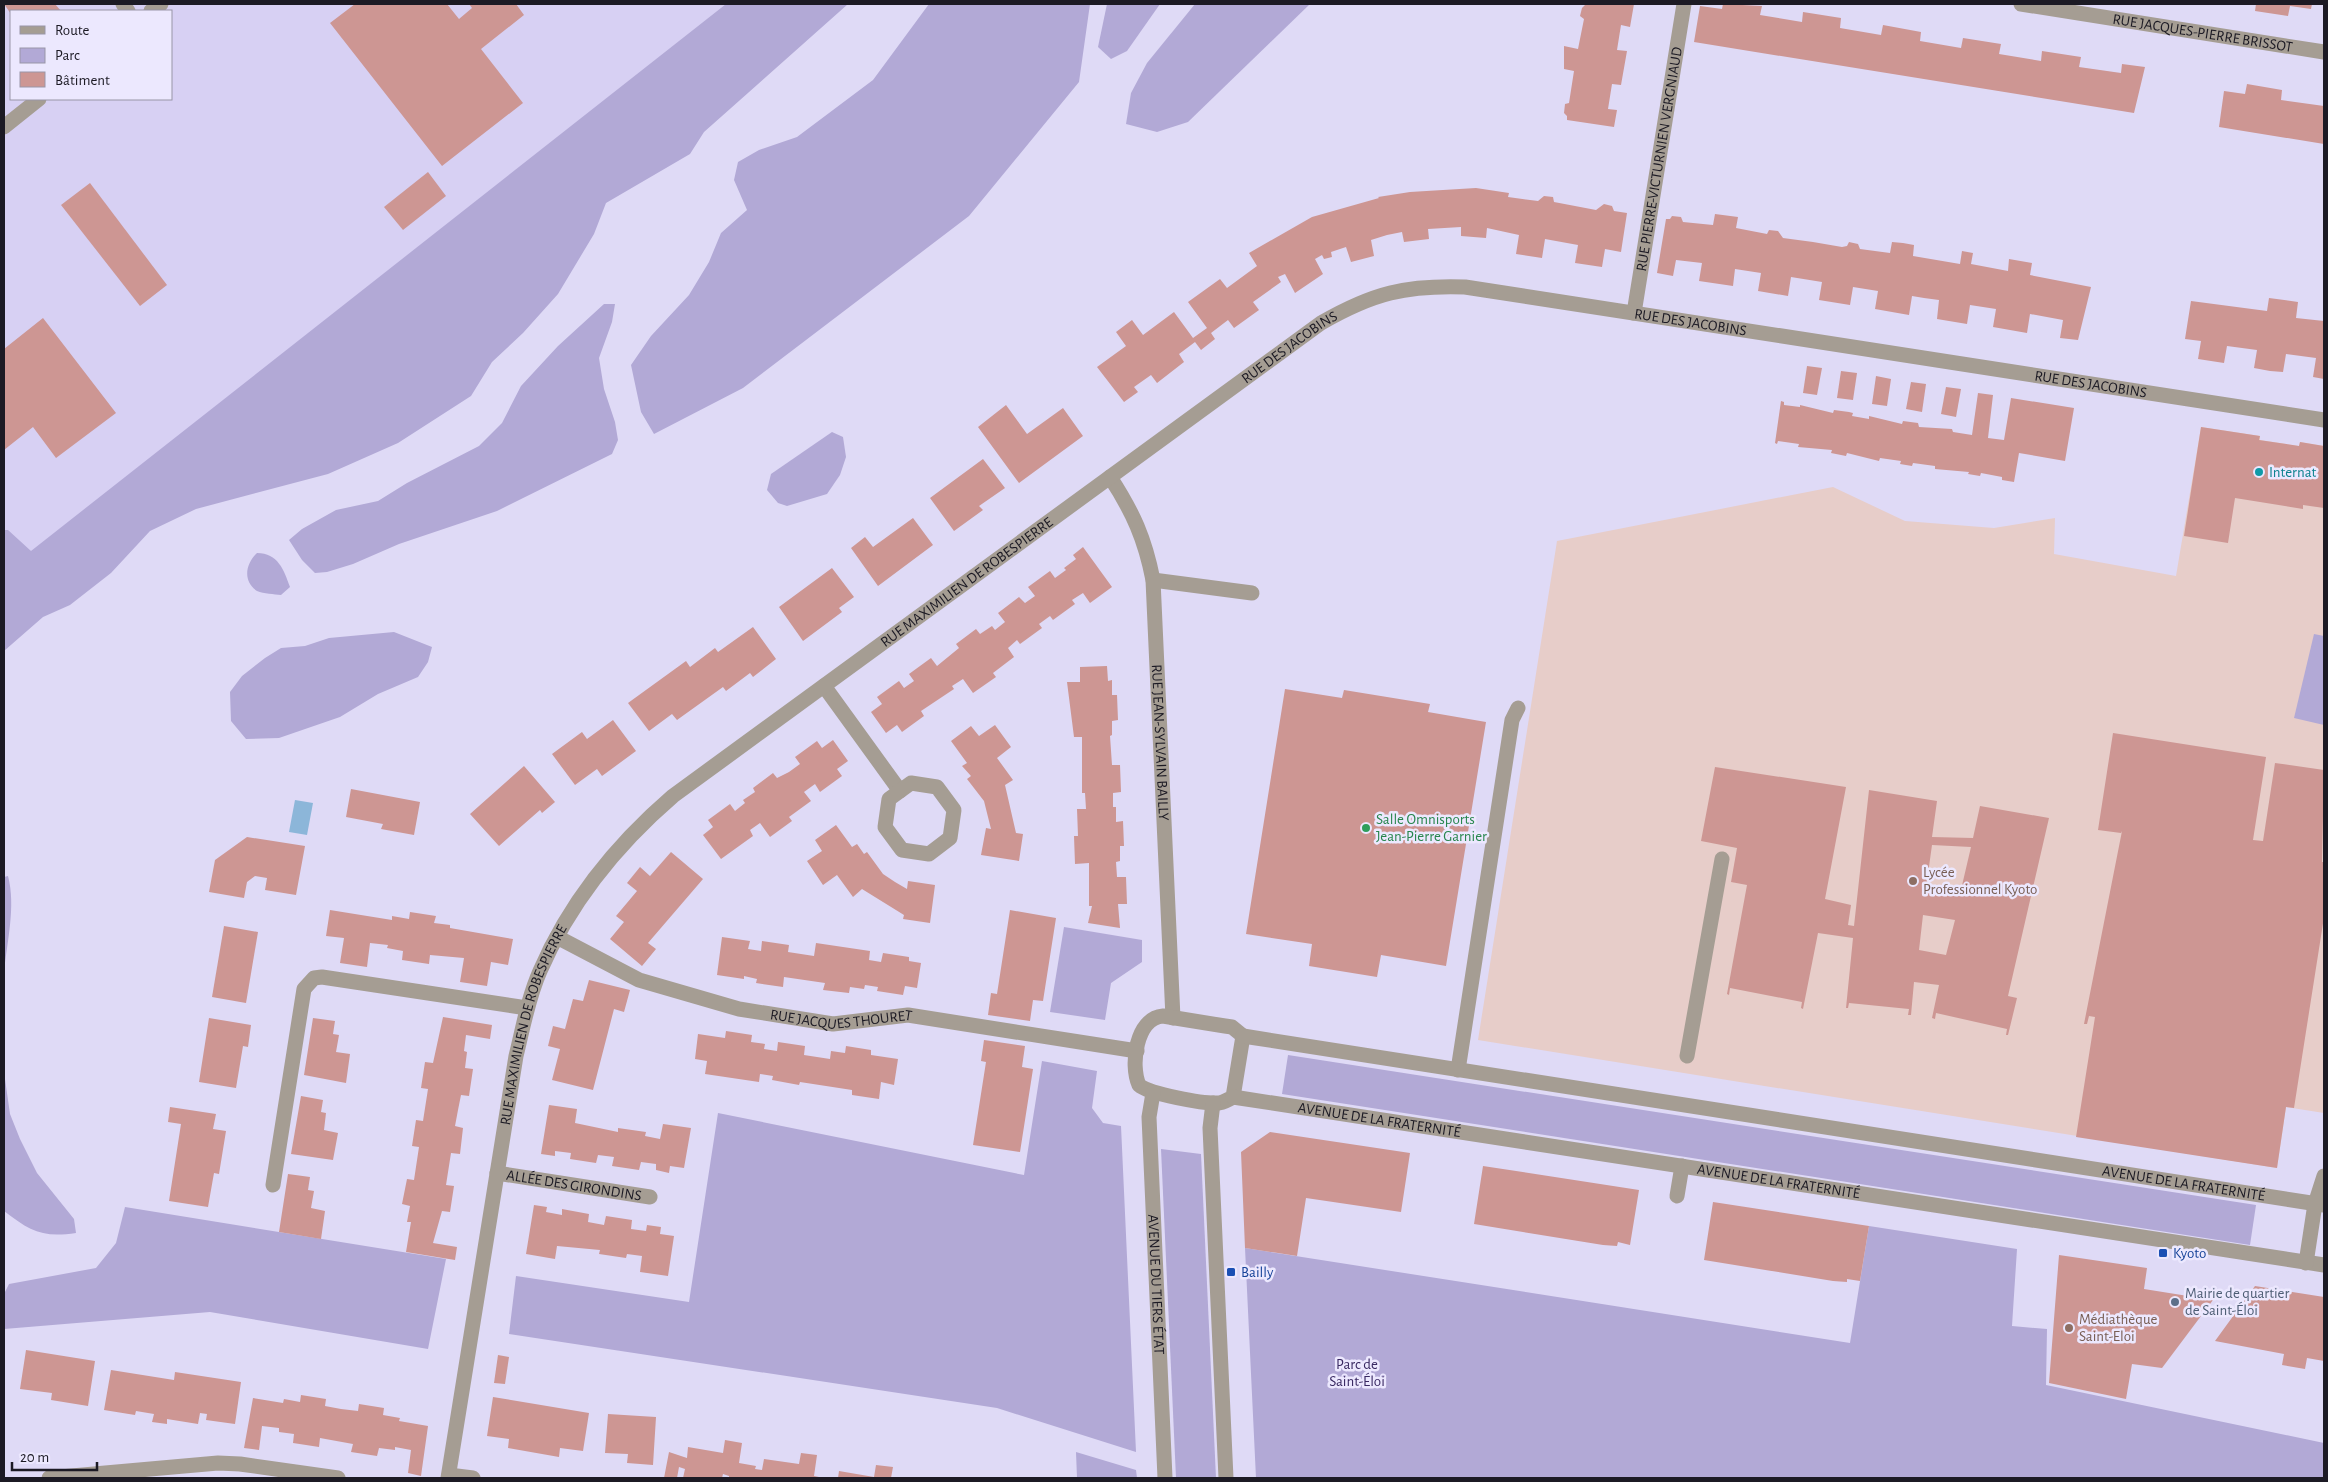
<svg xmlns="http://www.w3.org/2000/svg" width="2328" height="1482" viewBox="0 0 2328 1482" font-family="'Alegreya Sans',sans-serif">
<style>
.built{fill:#d7d0f3;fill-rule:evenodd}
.education{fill:#e7cdc9}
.green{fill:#b2a9d6}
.water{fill:#8cb6d9}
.building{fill:#cd9693;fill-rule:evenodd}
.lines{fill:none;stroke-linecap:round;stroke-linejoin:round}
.lane{stroke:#a59d93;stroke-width:15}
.street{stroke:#a59d93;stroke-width:15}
.culture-dot{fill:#0f9aa8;stroke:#ece8fe;stroke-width:2}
.leisure-dot{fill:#2e9e5b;stroke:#ece8fe;stroke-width:2}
.education-dot{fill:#8d6e63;stroke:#ece8fe;stroke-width:2}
.transit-dot{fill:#1a4fb4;stroke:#ece8fe;stroke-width:2}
.service-dot{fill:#5c6f8a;stroke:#ece8fe;stroke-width:2}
.labels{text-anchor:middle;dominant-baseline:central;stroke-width:5;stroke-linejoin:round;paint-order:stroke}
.street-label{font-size:15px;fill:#1c1a24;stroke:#ece8fe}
.culture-label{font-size:15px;fill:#0d838f;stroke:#ece8fe;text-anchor:start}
.leisure-label{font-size:15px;fill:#27864d;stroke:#ece8fe;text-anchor:start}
.education-label{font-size:15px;fill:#785e54;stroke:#ece8fe;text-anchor:start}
.transit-label{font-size:15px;fill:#164399;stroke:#ece8fe;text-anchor:start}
.service-label{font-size:15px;fill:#4e5e75;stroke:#ece8fe;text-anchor:start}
.park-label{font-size:15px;fill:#392962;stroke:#ece8fe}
</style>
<rect width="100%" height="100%" fill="#dfdaf6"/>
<path class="built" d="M4,4H726L4,573ZM11,11H171V99H11Z"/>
<path class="education" d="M2201,427L2260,436V440L2299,446L2300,442L2324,446V1113L2286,1107L2277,1168L1478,1040L1557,541L1833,487L1905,521L1994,528L2055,518L2054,554L2176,576Z"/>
<g class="green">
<path d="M726,4H848L704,132L690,154L606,203L594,234L558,294L523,333L492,362L471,396L398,443L328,474L196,509L150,531L111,573L70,605L43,617L4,651V530H8L31,551Z"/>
<path d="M929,4H1090L1079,82L969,216L743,388L654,434L641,412L631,365L651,336L689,295L709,262L721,233L747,210L734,180L738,162L759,150L797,137L873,80Z"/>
<path d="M1107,4H1160L1127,51L1111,59L1098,47Z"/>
<path d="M1195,4H1310L1188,122L1157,132L1126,124L1131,93L1147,63Z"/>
<path d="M604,304H615L612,322L599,358L604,389L615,422L618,440L612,454L497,511L399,544L353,564L327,572L315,573L302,560L289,540L302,529L336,510L378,501L407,483L479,446L502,423L521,386L558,346Z"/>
<path d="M832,432L843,437L846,457L840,475L827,494L787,506L778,503L767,490L771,474Z"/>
<path d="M257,553C278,553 284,570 290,587L281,595C274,594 264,594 257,591C242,581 246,563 257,553Z"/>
<path d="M394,632L432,647L428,662L418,677L378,694L340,717L279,738L246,739L231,721L230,692L242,676L265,658L281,648L305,646L329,638Z"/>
<path d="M2314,634L2324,636V725L2294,718Z"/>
<path d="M8,876C16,906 7,942 4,972V877Z"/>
<path d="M1064,927L1142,940V962L1111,983L1105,1020L1050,1012Z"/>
<path d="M1288,1055L2256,1205L2250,1245L1282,1094Z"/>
<path d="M1042,1061L1097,1071L1092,1108L1103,1123L1121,1126L1136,1452L997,1408L509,1334L516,1276L689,1302L718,1113L1024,1175Z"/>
<path d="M4,1072L10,1114L20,1139L37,1173L74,1219L76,1233C42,1238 30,1231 4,1211Z"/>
<path d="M1161,1149L1201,1154L1216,1478H1176Z"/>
<path d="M125,1207L446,1259L428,1349L210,1312L4,1329V1294L9,1284L96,1268L116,1243Z"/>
<path d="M1869,1226L2017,1249L2012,1326L2047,1329L2046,1385L2324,1443V1478H1256L1245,1248L1850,1343Z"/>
<path d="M1076,1452L1136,1470L1137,1478H1077Z"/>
</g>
<path class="water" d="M295,800L313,803L307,835L289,832Z"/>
<g class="building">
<path d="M4,4H55L61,11H11V14Z"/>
<path d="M355,4H447L459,19L472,8L469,4H516L524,15L481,49L523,103L442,166L330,23Z"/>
<path d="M1586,4H1634L1630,27L1621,25L1617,50L1627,51L1621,85L1612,84L1608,109L1617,110L1614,127L1567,120V116L1564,113L1565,104L1569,103L1574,71L1564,69V46L1578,49L1584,19L1580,16L1582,8Z"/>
<path d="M1723,4L1762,6L1760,15L1802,22L1803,12L1841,18L1840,28L1881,35L1883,25L1921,32L1920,41L1961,48L1963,38L2001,44L1999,54L2041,61L2042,51L2081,57L2079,67L2121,73L2122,64L2145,67L2134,113L1694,42L1700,6L1722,9Z"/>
<path d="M2256,4H2312L2311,9L2290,6L2288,16L2255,11Z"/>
<path d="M2247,84L2282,90L2281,100L2324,106V144L2219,127L2224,91L2245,94Z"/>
<path d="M428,172L446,196L403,230L384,207Z"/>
<path d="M90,183L167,285L140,306L61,205Z"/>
<path d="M1476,188L1509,193L1508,197L1538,201L1544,196L1553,197L1554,202L1596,210L1604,204L1612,206L1614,211L1627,213L1621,252L1605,249L1602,267L1575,263L1578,245L1545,239L1542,258L1516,254L1519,235L1487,228L1486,238L1461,236V227L1428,229L1429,239L1404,242L1402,232L1387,235L1371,240L1374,256L1351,262L1346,247L1331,252L1332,257L1324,259L1322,255L1315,259L1323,274L1295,293L1285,274L1278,277L1281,282L1253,302L1259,310L1234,328L1228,320L1211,333L1215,339L1201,350L1195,342L1179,354L1184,362L1157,383L1151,375L1134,387L1138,392L1124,402L1097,367L1126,346L1116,332L1132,320L1143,335L1174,312L1193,338L1207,328L1188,302L1220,279L1227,288L1257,266L1249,253L1312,217L1379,198L1378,197L1410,192Z"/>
<path d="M1715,214L1738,217L1736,228L1767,234L1769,230L1778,231L1783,238L1813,242L1842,247L1847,246L1849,242L1858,244L1860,249L1890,253L1892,242L1903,243L1914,245L1913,256L1960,264L1962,251L1973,253L1971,264L2008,271L2009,259L2032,263L2030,275L2091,287L2078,340L2060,338L2063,320L2030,314L2027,333L1993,327L1996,309L1970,305L1967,324L1937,319L1939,300L1924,298L1912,296L1909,315L1875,309L1878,291L1853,287L1850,305L1819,300L1822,282L1791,277L1788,296L1758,291L1761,273L1735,269L1733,286L1699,281L1702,263L1676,260L1673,276L1657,273L1666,219H1670L1672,216L1681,217L1683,222L1713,225Z"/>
<path d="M2269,298L2298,302L2296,318L2324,321V379L2313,377L2316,358L2286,354L2283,372L2270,371L2254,368L2257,350L2227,346L2224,363L2198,359L2201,341L2185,339L2191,301L2267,311Z"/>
<path d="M43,318L116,413L56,458L33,427L4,450V349Z"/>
<path d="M1807,366L1822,368L1817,395L1803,393Z"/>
<path d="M1841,371L1857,373L1853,400L1837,398Z"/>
<path d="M1876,376L1891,379L1887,406L1872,404Z"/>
<path d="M1911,382L1926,384L1922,412L1906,409Z"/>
<path d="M1946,387L1961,389L1956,417L1941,414Z"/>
<path d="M1978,393L1993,395L1988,438L2004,440L2011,398L2074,408L2065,461L2019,453L2014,482L2002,480V477L1981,473L1980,476L1968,474L1969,472L1935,469V466L1913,463L1912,466L1900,464L1901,461L1880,458L1879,461L1847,453L1846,456L1831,453L1832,450L1798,447L1799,444L1778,441L1777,444L1775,443L1781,401L1784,402V405L1800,407V405L1833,413L1834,410L1849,412L1853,413L1852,416L1869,419V416L1902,424L1903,421L1918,423L1919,427L1952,429L1953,432L1972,435Z"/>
<path d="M1006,405L1027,434L1063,408L1083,436L1019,483L978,427Z"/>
<path d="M2201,427L2260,436L2259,440L2299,446L2300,442L2324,446V508L2303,505V509L2235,498L2228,543L2184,536Z"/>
<path d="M983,459L1005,488L979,506L983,510L954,531L930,498Z"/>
<path d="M913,518L933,545L878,586L851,548L865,537L873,547Z"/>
<path d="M1083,547L1112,587L1090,603L1083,593L1072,600L1075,604L1053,620L1050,616L1039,624L1042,628L1020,644L1017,640L1008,648L1014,657L993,673L996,677L973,693L963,679L952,686L954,689L921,711L924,716L902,732L897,725L886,733L871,712L882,704L877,697L899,681L904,688L914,681L909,674L931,658L937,666L959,648L956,644L976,629L980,634L992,626L995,630L1005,622L998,613L1019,597L1025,603L1035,596L1028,587L1050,571L1055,578L1066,570L1064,568L1076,559L1073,555Z"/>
<path d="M832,568L854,597L839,608L842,612L803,641L779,607Z"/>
<path d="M753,627L776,659L753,677L750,673L726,691L723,687L677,720L672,714L649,731L628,703L686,661L690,667L715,648L718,652Z"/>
<path d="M1107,666L1108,681L1112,680V695H1117L1118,720L1112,721V735L1110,736L1112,765H1120L1121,792L1113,793V807H1116V822L1123,821L1124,846H1120V861L1116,862L1117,877H1126L1127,904H1118L1120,928L1088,923L1092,906H1089V863L1075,864L1074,836H1078L1077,809H1086L1085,793H1082V737H1074L1067,682H1080V667Z"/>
<path d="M1285,689L1342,698L1344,690L1430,704L1428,712L1486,722L1446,966L1381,955L1377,977L1309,966L1312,944L1246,934Z"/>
<path d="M613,720L636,751L602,776L597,769L575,785L552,754L582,732L587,739Z"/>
<path d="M995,725L1011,747L997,758L1013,780L1005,785L1016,833L1023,834L1019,861L981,855L986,828L991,829L984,801L967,779L971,776L962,766L967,763L951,741L971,726L979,736Z"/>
<path d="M2113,733L2266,757L2253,840L2263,841L2275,763L2324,770L2322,862H2324V917L2294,1108L2286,1107L2277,1168L2076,1137L2095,1017L2089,1016L2087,1024H2084L2122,831L2121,833L2098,830Z"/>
<path d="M833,740L848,761L837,769L842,776L820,792L815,784L804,792L811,801L789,817L792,821L770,837L760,823L750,830L753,836L721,859L703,835L713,827L708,820L730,804L735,811L745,803L743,800L755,792L753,788L773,773L777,778L789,772L800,764L795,757L817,741L822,748Z"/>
<path d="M524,766L555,802L542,813L540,810L499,846L470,814Z"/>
<path d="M1715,767L1846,787L1825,899L1851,905L1848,925L1854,926L1869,790L1937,801L1932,837L1973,838L1980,806L2049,818L2008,996L2017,998L2008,1035H2006L2007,1029L1936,1013L1935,1019L1932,1018L1939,985L1914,982L1911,1015H1908L1909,1009L1849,1003L1848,1008H1846L1853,938L1818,933L1803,1009L1801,1008L1802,1002L1730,988L1729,995L1727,994L1747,885L1731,882L1737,848L1701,841ZM1932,845L1971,847L1960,894L1926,888ZM1923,915L1955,920L1946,955L1919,950Z"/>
<path d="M351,789L420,802L414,835L381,829L383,824L346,817Z"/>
<path d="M836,825L852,847L857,844L864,854L867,852L883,874L895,882L907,889L908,881L935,885L930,923L903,919L904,915L862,889L853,897L837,875L823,885L807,861L822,851L815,840Z"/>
<path d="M247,837L305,846L296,895L265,890L267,878L255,876L247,882L244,898L209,892L215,860Z"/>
<path d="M671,852L703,879L648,943L656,949L642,966L610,939L624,922L616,916L637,891L627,883L640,867L650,876Z"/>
<path d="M330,910L392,920V916L409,919L410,912L436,916L434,923L450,925V928L513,939L508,965L491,962L487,986L460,982L464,958L430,955L429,964L402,960L403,951L387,948L388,945L370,943L367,967L340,963L344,938L326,936Z"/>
<path d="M1010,910L1056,918L1043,1001L1033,1000L1030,1021L988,1015L991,993L997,994Z"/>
<path d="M224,926L258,932L246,1003L212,997Z"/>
<path d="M722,937L750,941L748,949L761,951L762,941L789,945L788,952L814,956L816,943L870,951L869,960L881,962L883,953L909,957V961L921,963L917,988L905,986L903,995L877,991L878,987L865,985L864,989L850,987L849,993L823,990L825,983L784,977L783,987L756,983L757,979L744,976V979L717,975Z"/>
<path d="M589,980L630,990L624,1012L614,1009L593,1090L552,1080L560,1049L548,1046L553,1026L565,1029L573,999L583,1001Z"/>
<path d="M443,1017L492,1025L490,1039L466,1035L464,1051L467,1052L465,1068L473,1069L469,1096L461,1095L458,1110L455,1126L463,1128L460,1154L451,1153L446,1185L454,1186L450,1212L442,1211L433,1243L457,1247L455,1260L406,1252L411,1222H407L410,1206L402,1204L407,1179L414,1180L419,1147L412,1146L416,1120L423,1121L428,1089L421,1088L425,1062L433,1063Z"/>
<path d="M209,1018L251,1025L248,1047L243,1046L236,1088L199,1082Z"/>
<path d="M313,1018L335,1021L333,1034L339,1035L336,1052L350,1054L346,1083L304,1075Z"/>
<path d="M726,1031L752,1035L751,1042L765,1044L764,1049L777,1051L778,1042L805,1046L804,1055L830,1059L831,1051L845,1053L846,1046L871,1050V1055L898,1059L894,1085L881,1082L879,1099L852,1095V1090L800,1082L799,1085L772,1080L773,1076L760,1074L759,1082L705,1074L707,1061L695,1059L698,1034L725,1038Z"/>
<path d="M984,1040L1025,1046L1022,1067L1033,1069L1020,1152L973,1145L986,1062L981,1061Z"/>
<path d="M301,1096L323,1100L321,1112L326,1113L324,1130L338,1133L333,1160L291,1154Z"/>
<path d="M549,1105L577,1109L575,1123L618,1132V1128L646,1132L645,1136L660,1139L663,1124L691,1128L684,1168L670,1166L669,1173L656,1170V1164L641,1162L639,1170L612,1166L614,1157L598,1155L596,1163L570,1159L571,1153L555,1151V1156L541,1154Z"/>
<path d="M170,1107L216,1114L213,1129L226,1131L219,1174L214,1173L208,1207L169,1201L181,1124L168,1122Z"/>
<path d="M1270,1132L1410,1153L1401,1212L1306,1198L1297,1256L1245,1248L1241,1152Z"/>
<path d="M1483,1166L1639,1190L1630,1245L1618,1242L1617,1246L1603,1245L1474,1224Z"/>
<path d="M288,1174L310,1177L308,1190L314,1191L311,1208L325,1211L321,1239L279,1232Z"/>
<path d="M1713,1202L1869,1226L1860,1281L1847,1279V1282L1833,1281L1704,1260Z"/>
<path d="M534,1205L547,1207L546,1212L562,1215V1209L589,1214L588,1222L604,1225L606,1216L632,1220L631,1229L646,1231L647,1225L661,1227L660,1234L674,1236L668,1276L640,1272L642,1256L627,1254L626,1258L599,1254L600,1250L557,1246L555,1259L526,1254Z"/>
<path d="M2059,1255L2147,1268L2144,1289L2213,1300L2162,1368L2132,1364L2126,1399L2049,1383Z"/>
<path d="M2255,1286L2324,1297V1361L2307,1358L2305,1369L2282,1365L2284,1354L2215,1341Z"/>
<path d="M26,1350L95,1361L88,1406L51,1400L52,1393L20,1389Z"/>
<path d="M498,1355L509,1357L505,1384L494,1383Z"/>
<path d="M111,1370L174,1380L175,1372L241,1382L235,1424L206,1420L207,1414L200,1413L198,1424L167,1419V1424L152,1422L154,1414L136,1411L135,1415L104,1410Z"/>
<path d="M301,1395L326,1399L325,1406L341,1409L358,1411L359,1404L384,1408L383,1415L400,1418L399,1421L428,1426L421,1476L408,1473L411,1450L395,1447V1450L379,1448L377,1456L351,1452L353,1444L320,1438L319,1447L293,1443L294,1434L279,1432V1428L262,1426L259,1450L244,1448L253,1398L283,1403L284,1399L300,1402Z"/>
<path d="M493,1397L589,1413L583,1451L560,1448L559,1457L508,1448L509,1439L487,1436Z"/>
<path d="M608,1414L656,1417L653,1465L627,1463L628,1454L605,1453Z"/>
<path d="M725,1440L742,1443L739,1463L756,1466L755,1469L762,1470L764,1459L799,1464L801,1453L817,1455L814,1476L824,1478H729V1476L723,1474L722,1478H683L685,1469L679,1467L677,1478H664L669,1452L687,1458L688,1447L723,1453Z"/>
<path d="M876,1465L893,1467L891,1478H838L839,1471L874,1477Z"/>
</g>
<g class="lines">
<g class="lane">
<path d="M123,4L128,11"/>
<path d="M1153,580L1252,593"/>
<path d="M1687,1056L1722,859"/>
<path d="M1458,1070L1512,720L1518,708"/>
<path d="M1677,1196L1682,1166"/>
</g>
<g class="street">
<path id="s1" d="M2021,4L2324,52"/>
<path d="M151,11L161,4"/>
<path d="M4,127L39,99"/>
<path id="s2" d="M1634,313L1684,4"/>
<path id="s3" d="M1110,477C1133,512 1145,539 1153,580L1173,1018"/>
<path d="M824,686L900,791"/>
<path d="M911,783L937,787L954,810L950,838L929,854L902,850L885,827L889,799Z"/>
<path id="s4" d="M557,937L639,980L739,1009L833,1024L908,1015L1137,1051"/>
<path d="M1163,1016L1225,1026L1232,1027L1243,1036L1233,1097C1228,1100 1224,1102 1219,1103C1204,1104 1149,1094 1139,1085C1130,1065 1136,1018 1163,1016Z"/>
<path id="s5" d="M1243,1036L2324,1205"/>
<path id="s6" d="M1153,1093L1149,1117L1165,1478"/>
<path id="s7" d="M1233,1097L2324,1265"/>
<path d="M1213,1103L1210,1128L1226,1478"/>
<path id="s8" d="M497,1173L650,1197"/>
<path d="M273,1185L304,989L314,978L322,977L527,1008"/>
<path d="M2306,1263L2315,1204L2324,1176"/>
<path d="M449,1475L473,1478"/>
<path d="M49,1478L218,1463L240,1464L338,1478"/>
<path id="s9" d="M448,1478L516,1056C523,1028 528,998 540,971C570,902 616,845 673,796L1321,323C1373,293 1406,285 1465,287L2324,420"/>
</g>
</g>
<circle class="culture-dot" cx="2259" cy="472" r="5"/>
<circle class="leisure-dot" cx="1366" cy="828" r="5"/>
<g class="education-dot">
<circle cx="1913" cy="881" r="5"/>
<circle cx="2069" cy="1328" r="5"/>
</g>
<g class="transit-dot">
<rect x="2158" y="1248" width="10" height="10" rx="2.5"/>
<rect x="1226" y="1267" width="10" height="10" rx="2.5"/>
</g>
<circle class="service-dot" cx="2175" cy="1302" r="5"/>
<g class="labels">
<g class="street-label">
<text stroke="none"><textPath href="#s1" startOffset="184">RUE JACQUES-PIERRE BRISSOT</textPath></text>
<text stroke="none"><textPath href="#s2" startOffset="156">RUE PIERRE-VICTURNIEN VERGNIAUD</textPath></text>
<text stroke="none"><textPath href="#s9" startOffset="1919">RUE DES JACOBINS</textPath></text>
<text stroke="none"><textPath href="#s9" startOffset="1500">RUE DES JACOBINS</textPath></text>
<text stroke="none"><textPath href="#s9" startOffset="2324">RUE DES JACOBINS</textPath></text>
<text stroke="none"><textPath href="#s9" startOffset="1101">RUE MAXIMILIEN DE ROBESPIERRE</textPath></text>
<text stroke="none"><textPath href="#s3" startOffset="275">RUE JEAN-SYLVAIN BAILLY</textPath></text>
<text stroke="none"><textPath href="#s4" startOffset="300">RUE JACQUES THOURET</textPath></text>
<text stroke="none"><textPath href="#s9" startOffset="462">RUE MAXIMILIEN DE ROBESPIERRE</textPath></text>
<text stroke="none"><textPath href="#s7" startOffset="148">AVENUE DE LA FRATERNITÉ</textPath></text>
<text stroke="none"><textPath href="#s7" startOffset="552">AVENUE DE LA FRATERNITÉ</textPath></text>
<text stroke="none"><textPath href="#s5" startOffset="952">AVENUE DE LA FRATERNITÉ</textPath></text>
<text stroke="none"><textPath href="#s8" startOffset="78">ALLÉE DES GIRONDINS</textPath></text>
<text stroke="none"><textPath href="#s6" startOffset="192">AVENUE DU TIERS ÉTAT</textPath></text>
</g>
<g class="culture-label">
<text x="2269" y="472">Internat</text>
</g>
<g class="leisure-label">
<text x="1376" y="819">Salle Omnisports<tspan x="1376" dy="17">Jean-Pierre Garnier</tspan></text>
</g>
<g class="education-label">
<text x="1923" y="872">Lycée<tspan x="1923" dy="17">Professionnel Kyoto</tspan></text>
<text x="2079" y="1319">Médiathèque<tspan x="2079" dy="17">Saint-Eloi</tspan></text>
</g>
<g class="transit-label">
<text x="2173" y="1253">Kyoto</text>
<text x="1241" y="1272">Bailly</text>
</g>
<g class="service-label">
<text x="2185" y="1293">Mairie de quartier<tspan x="2185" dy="17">de Saint-Éloi</tspan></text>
</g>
<g class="park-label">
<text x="1357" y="1364">Parc de<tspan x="1357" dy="17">Saint-Éloi</tspan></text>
</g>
</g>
<rect width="2328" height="1482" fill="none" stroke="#1c1a24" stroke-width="10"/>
<rect x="10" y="10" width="162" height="90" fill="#ece8fe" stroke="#9996a7"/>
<rect x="20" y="26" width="25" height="8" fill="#a59d93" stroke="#9996a7"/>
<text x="55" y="35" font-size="15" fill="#1c1a24">Route</text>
<rect x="20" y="48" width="25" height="15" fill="#b2a9d6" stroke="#9996a7"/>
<text x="55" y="60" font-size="15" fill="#1c1a24">Parc</text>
<rect x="20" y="72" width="25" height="15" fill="#cd9693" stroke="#9996a7"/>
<text x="55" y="85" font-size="15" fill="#1c1a24">Bâtiment</text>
<path d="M12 1462v8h85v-8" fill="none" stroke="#1c1a24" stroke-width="2.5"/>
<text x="20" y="1462" font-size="15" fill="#1c1a24" stroke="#ece8fe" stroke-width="4" paint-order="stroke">20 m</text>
</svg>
